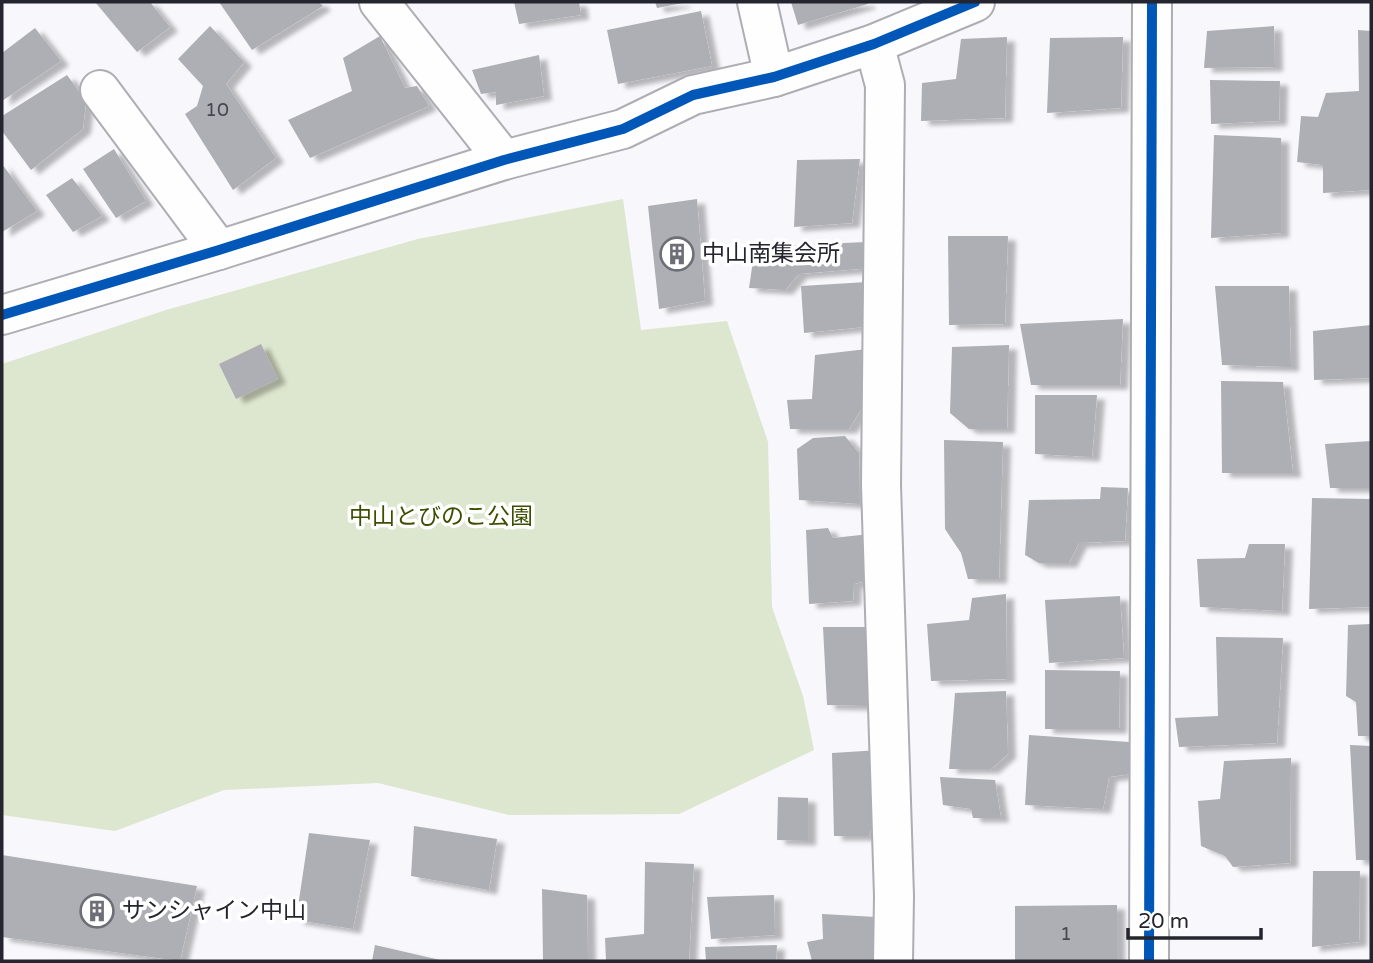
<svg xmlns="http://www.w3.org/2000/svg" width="1373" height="963" viewBox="0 0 1373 963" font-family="'Varela Round','Noto Sans JP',sans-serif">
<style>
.green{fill:#dde6ce}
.building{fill:#aeaeb5;filter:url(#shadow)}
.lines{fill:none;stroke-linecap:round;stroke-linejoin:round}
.minor-casing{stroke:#adadb4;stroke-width:42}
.minor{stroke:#fefeff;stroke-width:38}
.cycleway-casing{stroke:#fff;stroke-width:15}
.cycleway{stroke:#0057b8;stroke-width:10}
.labels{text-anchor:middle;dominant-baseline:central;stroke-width:7;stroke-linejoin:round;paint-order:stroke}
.number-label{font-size:19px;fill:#464750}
.poi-label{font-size:23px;fill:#24252e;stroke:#fff;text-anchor:start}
.park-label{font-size:23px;fill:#3c4f00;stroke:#fff}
</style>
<defs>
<filter id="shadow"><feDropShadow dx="8" dy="4.5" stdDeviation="2" flood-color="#0004"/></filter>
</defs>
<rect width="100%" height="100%" fill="#f7f7fc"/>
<path class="green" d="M623,199L641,330L727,321L768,442L772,607L803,696L814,750L679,814L509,815L378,783L224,790L115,831L2,815V364L166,310L418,239Z"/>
<g class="building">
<path d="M95,2H150L170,27L137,52Z"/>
<path d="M219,2H319L323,6L252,50Z"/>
<path d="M514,2H579L581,15L519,24Z"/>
<path d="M655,2H683V3L657,8Z"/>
<path d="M791,2H867L868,4L798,25Z"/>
<path d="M701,11L712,66L618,84L607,30Z"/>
<path d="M210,26L244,62L226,84L276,158L233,190L185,114L197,106L203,86L178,59Z"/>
<path d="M1274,26L1275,67L1204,68L1207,31Z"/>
<path d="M35,28L61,61L2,101V53Z"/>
<path d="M1358,30L1371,31V190L1323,193V165L1297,162L1301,116L1318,117L1326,93L1359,91Z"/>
<path d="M380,36L405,88L417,86L429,106L310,158L288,120L352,91L343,58Z"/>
<path d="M1007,37L1005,118L921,121L922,83L956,79L961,39Z"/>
<path d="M1123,37L1121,108L1047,113L1050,38Z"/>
<path d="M539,55L544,96L496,105V92L481,94L472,70Z"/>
<path d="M67,75L86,101L83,129L31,170L2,131V116Z"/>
<path d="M1210,80L1280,81L1279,121L1211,124Z"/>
<path d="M1214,135L1281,138V233L1211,238Z"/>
<path d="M114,149L146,201L116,218L83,169Z"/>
<path d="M860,159L852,223L794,227L797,160Z"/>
<path d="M2,164L37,211L2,232Z"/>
<path d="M72,178L102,216L73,232L46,195Z"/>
<path d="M697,199L705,301L659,309L648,206Z"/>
<path d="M948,236H1008L1005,324L949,325Z"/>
<path d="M866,242L871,268L799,274L785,290L749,288L755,247Z"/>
<path d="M867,282L864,327L804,333L801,286Z"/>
<path d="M1215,286H1289L1291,367L1222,365Z"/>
<path d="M1123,319L1120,385H1031L1020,324Z"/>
<path d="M1371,325V378L1314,380L1313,331Z"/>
<path d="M261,344L278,379L236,399L219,364Z"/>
<path d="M1009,345L1007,429H969L950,413L952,347Z"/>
<path d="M867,349L865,403L849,429H790L787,400L812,399L815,355Z"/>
<path d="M1221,381L1283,382L1293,473H1222Z"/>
<path d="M1035,395H1097L1092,457L1035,454Z"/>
<path d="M845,436L859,453L860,504L799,500L797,449L813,438Z"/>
<path d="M944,440L1003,442L999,579H968L961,553L945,529Z"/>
<path d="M1371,441V488H1330L1325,444Z"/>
<path d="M1101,487L1128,488L1125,541L1079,543L1069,563H1039L1025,555L1029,500L1100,499Z"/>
<path d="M1312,498L1371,499V607L1309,609Z"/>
<path d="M828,528L833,538L870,534L869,580L854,584L853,601L809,604L806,530Z"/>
<path d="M1249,544H1285L1282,611L1200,607L1197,559L1245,558Z"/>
<path d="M1006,594L1007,679L931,681L927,624L969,620L972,598Z"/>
<path d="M1120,596L1124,658L1049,663L1045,600Z"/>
<path d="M1371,624V736H1358L1356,702L1346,696L1348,625Z"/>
<path d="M823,627H869L870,706L827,705Z"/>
<path d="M1216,637L1283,638L1277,743L1179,747L1175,718L1218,716Z"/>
<path d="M1045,670L1120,671L1119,729H1045Z"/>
<path d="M1006,691L1008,754L991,769H949L955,693Z"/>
<path d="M1029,735L1129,742L1131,774L1109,777L1103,809L1025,805Z"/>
<path d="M1350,745L1371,746V860H1356Z"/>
<path d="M880,750L875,816L869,836H834L832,753Z"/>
<path d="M1291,758L1290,863L1233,867L1225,856L1201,846L1198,801L1220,799L1224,761Z"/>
<path d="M940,777L995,780L1001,818H973L971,809L943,805Z"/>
<path d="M778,797L808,798V841L777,840Z"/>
<path d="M414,826L497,839L489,890L411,876Z"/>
<path d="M309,833L370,840L353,929L296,920Z"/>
<path d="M2,855L197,886L180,961L2,937Z"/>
<path d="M645,862L694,864L689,961H606L605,938L644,934Z"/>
<path d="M1313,871H1360L1359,942L1312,947Z"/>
<path d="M542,889L587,895L588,961H543Z"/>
<path d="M774,895L775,935L711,939L707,897Z"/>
<path d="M1117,905V961H1015V906Z"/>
<path d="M822,914L876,917L878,961H812L807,942L823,939Z"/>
<path d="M375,945L440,960V961H372Z"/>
<path d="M777,945L776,961H706L705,947Z"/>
</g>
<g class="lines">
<defs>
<g id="minor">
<path d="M379,2L504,160"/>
<path d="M757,2L774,77"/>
<path d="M874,44L885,85L881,485L894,896L893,961"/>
<path d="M100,90L219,250"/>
<path d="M2,315L219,250L504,160L623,129L693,95L774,77L874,44L975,2"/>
<path d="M1149,961L1152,2"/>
</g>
</defs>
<use href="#minor" class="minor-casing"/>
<use href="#minor" class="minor"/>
<defs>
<g id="cycleway">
<path d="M2,315L219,250L504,160L623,129L693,95L774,77L874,44L975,2"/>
<path d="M1149,961L1152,2"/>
</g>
</defs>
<use href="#cycleway" class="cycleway-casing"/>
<use href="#cycleway" class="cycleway"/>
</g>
<defs>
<symbol id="building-ring" viewBox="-11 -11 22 22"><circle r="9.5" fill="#fff" stroke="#6e6e76" stroke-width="1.5"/><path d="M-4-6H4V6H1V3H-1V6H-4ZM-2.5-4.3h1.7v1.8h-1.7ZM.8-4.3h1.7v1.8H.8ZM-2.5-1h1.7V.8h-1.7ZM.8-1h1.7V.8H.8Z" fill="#6e6e76"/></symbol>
</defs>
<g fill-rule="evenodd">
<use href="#building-ring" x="658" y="235" width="38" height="38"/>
<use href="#building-ring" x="78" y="892" width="38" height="38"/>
</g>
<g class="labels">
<g class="number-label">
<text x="217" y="110">10</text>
<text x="1066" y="934">1</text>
</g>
<g class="poi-label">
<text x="702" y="254">中山南集会所</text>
<text x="122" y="911">サンシャイン中山</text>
</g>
<g class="park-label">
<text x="441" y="517">中山とびのこ公園</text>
</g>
</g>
<rect width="1373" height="963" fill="none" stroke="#24252e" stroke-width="7"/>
<path d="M1128 928v10h133v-10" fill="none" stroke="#24252e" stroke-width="3.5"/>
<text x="1138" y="928" font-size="21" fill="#24252e" stroke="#ffffff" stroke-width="5" paint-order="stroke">20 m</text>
</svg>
